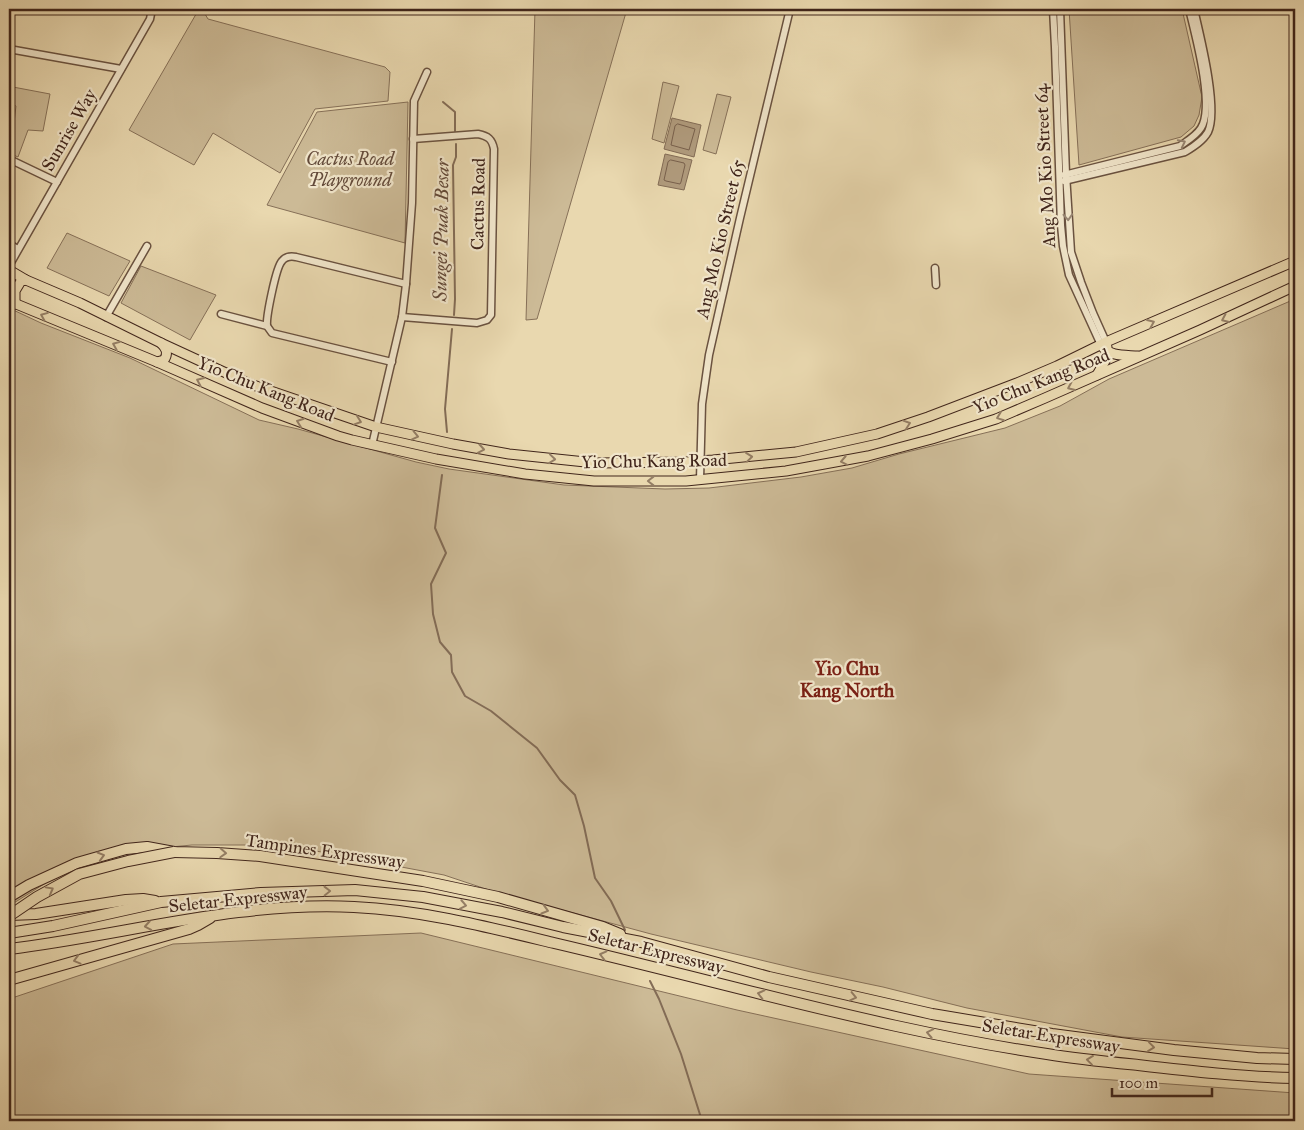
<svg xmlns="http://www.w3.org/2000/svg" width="1304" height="1130" viewBox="0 0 1304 1130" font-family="'IM FELL Great Primer',serif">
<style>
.green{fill:#ccba96;stroke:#867058}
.water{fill:#b09b7d;stroke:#836c56}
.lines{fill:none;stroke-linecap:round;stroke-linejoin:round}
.shore{stroke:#78604c;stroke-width:1}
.stream{stroke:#836c56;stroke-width:2}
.minor-casing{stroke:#6a5240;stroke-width:9}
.major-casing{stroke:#40251b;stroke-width:11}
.highway-casing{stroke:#40251b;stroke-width:12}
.minor{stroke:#f1e6cb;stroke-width:6}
.major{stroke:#e9d8af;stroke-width:9}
.highway{stroke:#e9d8af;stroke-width:10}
.highway-bridge-casing{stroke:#40251b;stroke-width:12;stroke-linecap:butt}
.highway-bridge{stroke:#e9d8af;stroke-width:10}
.oneway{stroke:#988673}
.oneway2{stroke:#947e65}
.labels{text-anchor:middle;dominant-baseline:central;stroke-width:4.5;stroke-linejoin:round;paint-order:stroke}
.street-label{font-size:18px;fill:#40251b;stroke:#f1e6cb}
.park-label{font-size:18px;font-style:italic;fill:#634a3a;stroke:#f1e6cb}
.water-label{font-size:19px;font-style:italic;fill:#624838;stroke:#f1e6cb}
.neighbourhood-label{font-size:19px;font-weight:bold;fill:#7a1f14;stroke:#f1e6cb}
</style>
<rect width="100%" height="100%" fill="#e9d8af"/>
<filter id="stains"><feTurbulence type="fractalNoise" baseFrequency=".004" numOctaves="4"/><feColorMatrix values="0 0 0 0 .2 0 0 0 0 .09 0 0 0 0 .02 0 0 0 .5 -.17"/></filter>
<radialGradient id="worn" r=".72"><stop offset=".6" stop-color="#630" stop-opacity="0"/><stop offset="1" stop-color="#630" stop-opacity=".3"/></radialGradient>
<g class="green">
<path d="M199,9H202L208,19L385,67L390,72L388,101L315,109L280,173L213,133L194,165L129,130Z"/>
<path d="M535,9H627L537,319L526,320Z"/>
<path d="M1069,9H1182L1202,97L1199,115L1194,126L1181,137L1079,165Z"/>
<path d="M663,82L679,86L664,143L652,139Z"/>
<path d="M13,87L50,94L43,131L28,130L18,157L9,153V130L13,131L16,106L10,103Z"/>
<path d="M717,94L731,97L716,154L703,150Z"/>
<path d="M408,102L405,243L267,205L317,112Z"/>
<path d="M67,233L130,261L109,296L47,268Z"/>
<path d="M141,266L216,295L190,340L121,303Z"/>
<path d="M1295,299V1049L1122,1037L967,1008L883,987L811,972L651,934L492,891L444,875L316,851L260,845H192L149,849L111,857L81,866L52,879L9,906V308L41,323L130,358L259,420L298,429L416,462L449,469L564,485L665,489L709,488L801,477L852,468L899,454L1005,428L1060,406L1109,379Z"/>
<path d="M421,933L737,1010L1029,1074L1295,1093V1121H9V999L173,944Z"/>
</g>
<g class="water">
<path d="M672,118L701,125L694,157L664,149Z"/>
<path d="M665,154L692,160L684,190L658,185Z"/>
</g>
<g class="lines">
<g class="shore">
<path d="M678,124L695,129L689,150L671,145L675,126Z"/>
<path d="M671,160L684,163L685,165L681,182L680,184L666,181L664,180L668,162Z"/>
</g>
<g class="stream">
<path d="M443,102L455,112V131"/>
<path d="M454,315L455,299L453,165L456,157V144"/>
<path d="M447,432L445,409L452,329"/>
<path d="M442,475L435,528L446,553L431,584L433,614L440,642L451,655L452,672L465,696L491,711L537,748L560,780L575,795L584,826L595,878L611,901L625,930"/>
<path d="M650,981L659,999L681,1054L702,1121"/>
</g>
<defs>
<g id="minor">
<path d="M1053,9L1055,47L1061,225L1063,246L1069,275L1101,345"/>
<path d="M1060,9L1066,174L1071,252L1081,282L1093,313L1106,342"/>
<path d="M9,49L121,69"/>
<path d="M9,159L57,182"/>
<path d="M1064,175L1180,146C1187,141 1196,136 1201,128C1215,106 1195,34 1189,9"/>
<path d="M1064,181L1185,152C1193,147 1203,141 1208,132C1219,109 1200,35 1194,9"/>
<path d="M9,244L18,249"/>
<path d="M9,266L150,19L152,9"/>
<path d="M935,268L936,285"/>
<path d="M221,314L267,326L272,333L392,362"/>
<path d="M106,317L147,246"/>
<path d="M402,317L477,323L487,320L491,315L494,149C492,139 488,136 478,134L413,139"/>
<path d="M267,326C266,317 276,267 282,261C286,256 291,256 296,257L406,284"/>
<path d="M372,445L402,317L406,284L412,203L414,101L427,72"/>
<path d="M700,480L702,404L709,355L740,218L790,9"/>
</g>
<g id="major">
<path d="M9,270L26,280L80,303L161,343L250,384L376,427L453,444L509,454L595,463L686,462L713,460L796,452L877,434L928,417L1017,383L1057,366L1106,342L1295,261"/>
<path d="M9,301L157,362L262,408L338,436L352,440L436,459L525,474L594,481H686L786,471L868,456L932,439L996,419L1045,398L1200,330L1295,286"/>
<path d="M15,304V291L21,281L26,280"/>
<path d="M1101,345C1110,357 1124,355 1138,356"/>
<path d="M157,362L164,360C169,353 166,348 161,343"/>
<path d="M1097,375L1105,361L1107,347"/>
</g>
<g id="highway">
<path d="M9,897L29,885L77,863L126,849L147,847L174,852L217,853L260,856L423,881L498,897L603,927L620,934"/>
<path d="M9,915L36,914L126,900L143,899L155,901"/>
<path d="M9,933L53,926L161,902L261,893L355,890L423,897L502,912L563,927L641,942L769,977L932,1014L1052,1034L1174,1050L1257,1058L1295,1059"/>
<path d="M9,949C124,935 237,901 354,907C421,910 488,927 554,943C618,958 681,974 745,990C845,1015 945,1039 1047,1054C1077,1059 1108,1062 1138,1065C1190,1071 1243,1077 1295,1078"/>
<path d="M9,980L189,929L198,925L210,918"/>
</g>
</defs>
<use href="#minor" class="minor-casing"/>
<use href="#major" class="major-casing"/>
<use href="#highway" class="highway-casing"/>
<use href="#minor" class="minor"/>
<use href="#major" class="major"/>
<use href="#highway" class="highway"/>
<defs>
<path id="highway-bridge" d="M9,916L37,897L79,874L128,861L174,852"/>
</defs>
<use href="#highway-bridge" class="highway-bridge-casing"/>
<use href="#highway-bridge" class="highway-bridge"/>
</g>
<defs><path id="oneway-chevron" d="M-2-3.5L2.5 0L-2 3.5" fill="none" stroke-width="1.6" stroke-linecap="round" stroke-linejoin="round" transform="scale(1.25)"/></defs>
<g class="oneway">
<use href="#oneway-chevron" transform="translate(1182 143) rotate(-27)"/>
<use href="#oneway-chevron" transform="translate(1068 217) rotate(87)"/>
</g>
<g class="oneway2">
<use href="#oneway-chevron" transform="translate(44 316) rotate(-158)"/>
<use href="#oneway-chevron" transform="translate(1225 319) rotate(156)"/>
<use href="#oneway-chevron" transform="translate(1151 323) rotate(-23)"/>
<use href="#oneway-chevron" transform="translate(116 345) rotate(-158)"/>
<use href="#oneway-chevron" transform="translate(200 381) rotate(-156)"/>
<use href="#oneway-chevron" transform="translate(1071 387) rotate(156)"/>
<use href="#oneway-chevron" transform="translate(1000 417) rotate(159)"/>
<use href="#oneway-chevron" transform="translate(358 421) rotate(19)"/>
<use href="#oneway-chevron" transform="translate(300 422) rotate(-160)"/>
<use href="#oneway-chevron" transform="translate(907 424) rotate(-19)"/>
<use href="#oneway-chevron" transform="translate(415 436) rotate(13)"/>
<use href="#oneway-chevron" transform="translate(481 449) rotate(10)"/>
<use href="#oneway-chevron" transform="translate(749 457) rotate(-6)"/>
<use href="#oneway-chevron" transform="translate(552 459) rotate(6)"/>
<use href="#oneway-chevron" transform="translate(844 461) rotate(169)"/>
<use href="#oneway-chevron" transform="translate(651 481) rotate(-180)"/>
<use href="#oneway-chevron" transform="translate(223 853) rotate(3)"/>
<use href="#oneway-chevron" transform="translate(101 856) rotate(-16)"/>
<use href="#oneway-chevron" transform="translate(50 890) rotate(-29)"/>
<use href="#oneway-chevron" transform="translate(327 891) rotate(-1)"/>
<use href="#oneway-chevron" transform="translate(463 905) rotate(11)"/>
<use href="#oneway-chevron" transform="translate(545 910) rotate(16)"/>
<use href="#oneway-chevron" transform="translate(148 926) rotate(170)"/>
<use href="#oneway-chevron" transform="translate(603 955) rotate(-166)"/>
<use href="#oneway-chevron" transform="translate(77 960) rotate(165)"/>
<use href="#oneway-chevron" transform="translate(761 994) rotate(-166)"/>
<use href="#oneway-chevron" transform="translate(853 997) rotate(13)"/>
<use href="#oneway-chevron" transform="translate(930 1033) rotate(-169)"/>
<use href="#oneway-chevron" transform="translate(1151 1047) rotate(7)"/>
<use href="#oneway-chevron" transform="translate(1090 1060) rotate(-173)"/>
</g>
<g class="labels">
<g class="street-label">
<text transform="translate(69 130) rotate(-60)">Sunrise Way</text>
<text transform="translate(1045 166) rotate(-93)">Ang Mo Kio Street 64</text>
<text transform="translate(478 204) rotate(-89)">Cactus Road</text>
<text transform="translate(720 239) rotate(-77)">Ang Mo Kio Street 65</text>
<text transform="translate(1041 381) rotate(-22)">Yio Chu Kang Road</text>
<text transform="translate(266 389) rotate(22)">Yio Chu Kang Road</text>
<text transform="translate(654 461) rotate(-1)">Yio Chu Kang Road</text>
<text transform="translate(325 851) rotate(8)">Tampines Expressway</text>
<text transform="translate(238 899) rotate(-6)">Seletar Expressway</text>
<text transform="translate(656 951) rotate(14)">Seletar Expressway</text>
<text transform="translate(1051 1036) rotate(9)">Seletar Expressway</text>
</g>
<g class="park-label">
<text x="350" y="159">Cactus Road<tspan x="350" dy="21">Playground</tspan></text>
</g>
<g class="water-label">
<text transform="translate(441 230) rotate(-89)">Sungei Puak Besar</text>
</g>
<g class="neighbourhood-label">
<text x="847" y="668">Yio Chu<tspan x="847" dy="22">Kang North</tspan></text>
</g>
</g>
<rect width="1304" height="1130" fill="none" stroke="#e9d8af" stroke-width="30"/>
<rect x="10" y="10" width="1284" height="1110" fill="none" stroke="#40251b" stroke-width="2.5"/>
<rect x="15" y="15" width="1274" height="1100" fill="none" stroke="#40251b"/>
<path d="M1112 1088v8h100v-8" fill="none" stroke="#40251b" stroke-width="2.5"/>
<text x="1119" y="1088" font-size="15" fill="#40251b" stroke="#f1e6cb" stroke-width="4" paint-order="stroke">100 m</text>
<rect width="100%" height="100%" filter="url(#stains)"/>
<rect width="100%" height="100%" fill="url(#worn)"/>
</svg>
